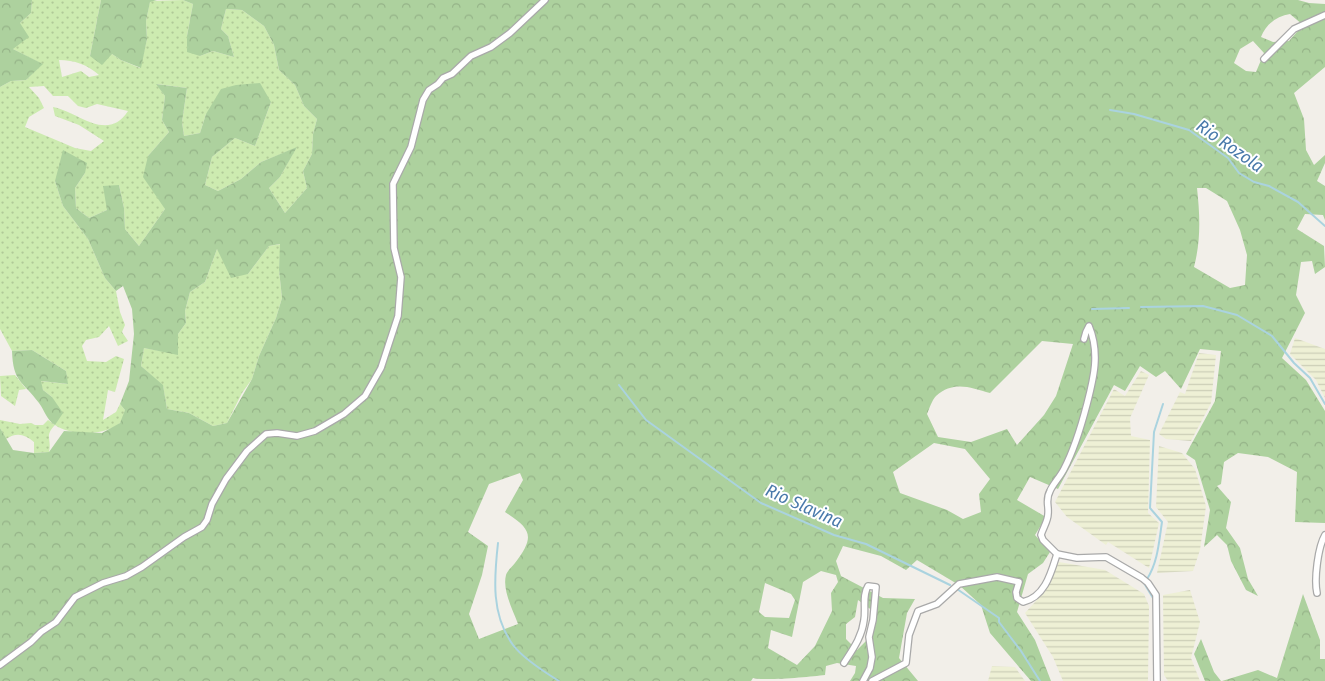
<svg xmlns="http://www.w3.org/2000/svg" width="1325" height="681" viewBox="0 0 1325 681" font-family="'Fira Sans Condensed',sans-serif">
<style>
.farmland{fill:url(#farmland-rules)}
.grass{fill:url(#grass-dots);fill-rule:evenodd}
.forest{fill:url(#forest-crowns);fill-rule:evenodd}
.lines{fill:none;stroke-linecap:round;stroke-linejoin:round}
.stream{stroke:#aad3df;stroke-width:2}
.minor-casing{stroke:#a9a9a9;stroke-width:8}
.minor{stroke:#fff;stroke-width:5.5}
.labels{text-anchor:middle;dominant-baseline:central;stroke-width:4;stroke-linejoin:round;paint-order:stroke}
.water-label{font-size:18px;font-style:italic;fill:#4a7aab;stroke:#fff}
</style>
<defs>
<pattern id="farmland-rules" width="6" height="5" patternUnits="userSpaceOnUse" patternTransform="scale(1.25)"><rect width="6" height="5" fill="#eef0d5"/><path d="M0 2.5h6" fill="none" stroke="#ccceb7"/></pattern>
<pattern id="grass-dots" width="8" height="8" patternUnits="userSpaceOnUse" patternTransform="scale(1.25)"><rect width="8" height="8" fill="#cdebb0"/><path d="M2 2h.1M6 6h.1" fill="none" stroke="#b0c997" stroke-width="1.8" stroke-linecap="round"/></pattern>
<pattern id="forest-crowns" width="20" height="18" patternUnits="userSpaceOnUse" patternTransform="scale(1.25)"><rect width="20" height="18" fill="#add19e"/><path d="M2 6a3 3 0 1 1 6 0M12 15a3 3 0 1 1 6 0" fill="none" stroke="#95b388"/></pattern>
</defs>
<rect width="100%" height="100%" fill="#f2efe9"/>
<g class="farmland">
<path d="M1295,338L1325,349V398L1316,380L1290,354Z"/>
<path d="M1199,353L1216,355L1211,403L1191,441L1166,439L1159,434L1180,392L1185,394Z"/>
<path d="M1141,371L1149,375L1130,418L1131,436L1150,440L1148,513L1159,523L1149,568L1108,542L1106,545L1067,517L1055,502L1114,389L1125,396Z"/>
<path d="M1159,446L1182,453L1195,469L1206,506L1200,550L1193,571L1157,573L1168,522L1156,507Z"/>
<path d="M1059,562L1105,570L1144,594L1149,606L1148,681H1063L1053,657L1025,613L1045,591Z"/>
<path d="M1190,590L1200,622L1191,658L1200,681H1168L1164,675L1163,595Z"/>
<path d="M992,666L1015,667L1025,681H988Z"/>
</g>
<g class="grass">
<path d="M32,0H101L90,56L112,54L121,60L140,68L147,39L146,21L150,1L183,0L193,4L187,36L200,56L213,51L234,57L228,36L221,29L226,9L242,10L264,26L274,45L279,70L295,85L304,106L317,119L313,134L312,154L303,171L307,188L285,213L269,188L280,177L296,148L261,162L241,179L218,191L205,185L212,157L235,138L255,146L271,102L206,114L200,133L184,136L182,122L187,88L157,84L165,96L162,120L169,132L148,156L165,209L139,246L125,229L124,208L119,185L107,210L89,218L76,208L75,188L85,173L55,181L63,206L88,239L105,278L116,291L120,312L125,325L122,332L128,341L118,346L109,326L99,337L86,340L82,346L87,361L106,362L116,356L124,359L115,392L108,390L103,420L116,412L120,404L125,410C124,415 122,421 119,424C103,436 71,436 55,425C44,436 52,439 49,452L34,453V442C25,434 16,432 6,439L0,428V420L20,424L31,423L35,425H43L48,420L55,425L52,397L43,390L40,381L67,384L66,371L32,350L12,351L0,329V87L11,81L26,80L42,64L13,49L20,23L31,13ZM59,60C74,60 88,65 99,75L89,77L81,71L62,77ZM44,86L53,96H68L78,106L86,108L97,104L128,111C107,143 79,112 53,107L55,116L79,125L104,141L91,151L75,148L25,127L29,117L44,108L39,98L29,87Z"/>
<path d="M281,244L279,270L282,298L276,318L259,356L252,379L242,393L227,423L213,426L189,413L167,409L163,386L141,366L144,348L178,354V334L186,323L185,311L190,292L205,282L217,249L248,274L269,246Z"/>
<path d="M15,375L26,389L19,390L15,406L1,396L0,376Z"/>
</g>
<g class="forest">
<path d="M0,0H32L31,13L20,23L29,37L13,49L43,64L26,80L11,81L0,87Z"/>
<path d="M101,0H157L150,2L146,21L147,39L141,68L121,60L112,54L102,65L90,56Z"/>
<path d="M183,0H1298L1309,3L1325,4V67L1294,93L1304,119L1306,150L1314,165L1325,155V163L1317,181L1325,186V220L1323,215L1305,214L1297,229L1324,246L1325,267L1315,274L1312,261L1301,262L1296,295L1305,313L1282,358L1306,380L1325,411V523L1295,522L1297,472L1268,457L1238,453L1224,462L1221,484L1217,486L1231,502L1226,528L1240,548L1248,579L1258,596L1246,590L1231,561L1227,545L1217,535L1204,547L1210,510L1195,460L1186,454L1215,401L1221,351L1200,349L1181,389L1165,371L1156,377L1140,366L1125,391L1114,385L1058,489L1030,477L1017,500L1046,517L1035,535L1050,552L1043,563L1028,574L1017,612L1035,640L1051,681H1031L990,633L981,605L959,585L917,560L906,570L881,556L843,546L836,561L841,576L883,598L915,599L907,613L899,658L918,681H850L855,673L856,666L837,663L826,666L825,675C809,677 765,681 753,678L751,681H0V428L13,450L34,453L49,452L64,431L102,433L120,423L125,410L120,404L129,381L134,334L132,309L123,286L116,291L105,278L88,239L63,206L55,181L63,150L87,163L85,173L75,188L76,208L89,218L107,210L103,186L119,185L124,208L125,229L139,246L165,209L143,177L148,156L169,132L162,120L165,96L156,84L187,88L182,122L184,136L200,133L206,114L221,89L236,85L260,83L271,102L255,146L235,138L212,157L205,185L218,191L241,179L261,162L297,147L280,177L269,188L285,213L307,188L303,171L312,154L313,134L317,119L304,106L295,85L279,70L274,45L264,26L242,10L226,9L221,29L228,36L234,57L213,51L200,56L187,52V36L193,4ZM1290,14L1303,25L1289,41L1273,42L1261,37C1266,24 1277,16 1290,14ZM1253,41L1264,53L1256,72L1246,71L1234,63L1240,49ZM1197,188H1206L1227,201L1240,230L1247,255L1245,285L1230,288L1194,267C1201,240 1200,216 1197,188ZM280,244L279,270L282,298L276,318L259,356L252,379L227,423L213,426L189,413L167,409L163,385L141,366L144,348L178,355V334L186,323L185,311L190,292L205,282L217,249L231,278L248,274L269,246ZM1042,341L1073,344L1056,396L1044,415L1017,445L1007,429L971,442L938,437L927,414C929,409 932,400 936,396C954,380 971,388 990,393ZM934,443L965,449L990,479L979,494L981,512L963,519L947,510L900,493L893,472ZM520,473L523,480L505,512C532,529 535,537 515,563C512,567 507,571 506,575C502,590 513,610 518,624L479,639L469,614L482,575L488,546L468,532L489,484ZM821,571L836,575L838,582L831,593L832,611L815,646L797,665L768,648L771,630L792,637L803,582ZM765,583L791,594L795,600L789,618L765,617L759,612ZM858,600L877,614L872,635L857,650L846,639V624L855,617Z"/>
<path d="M32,350L66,371L68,384L41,381L43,390L52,397L63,413L55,425C46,419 45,411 39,403C23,381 13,383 12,351Z"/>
<path d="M1303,594L1320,640V659H1325V681H1222L1258,670L1277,678Z"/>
<path d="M1201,639L1214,672L1221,681H1205L1194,654Z"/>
</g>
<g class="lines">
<g class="stream">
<path d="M1110,110L1134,114L1189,130L1228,158L1239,173L1254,182L1269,186L1298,202L1325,226"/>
<path d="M1141,307L1203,306L1237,315L1272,336L1294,363L1310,378L1325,404"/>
<path d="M1092,309L1129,308"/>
<path d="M619,385L646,420L761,503L834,535L866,544L950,585"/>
<path d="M498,543C494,579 491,615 513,645C522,657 546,673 559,681"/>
<path d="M1147,579C1158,562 1159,541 1162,522L1150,508L1154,432L1163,404"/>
<path d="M1144,583L1153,598"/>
<path d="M957,589L999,618V622L1021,651L1040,681"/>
</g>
<defs>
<g id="minor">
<path d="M1264,59L1294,29L1325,15"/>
<path d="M1057,554L1043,540L1041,535C1043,528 1048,521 1048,514C1049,505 1045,500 1050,491C1053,484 1060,477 1064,469C1075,448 1081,427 1087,404C1094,377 1100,353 1089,326L1086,332L1084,339"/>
<path d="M1317,593C1314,579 1318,547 1325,535"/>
<path d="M844,663C853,649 862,637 864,620C866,609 862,595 868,586L876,587L873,620L869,637L872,657L870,668L863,681"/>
<path d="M0,665L31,642L41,632L56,622L75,597L103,583L126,576L142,567L184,537L202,527L207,520L212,504L226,479L247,451L266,434L277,433L297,436L315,431L344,414L365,396L381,368L398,316L401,277L394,248L393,184L411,147L423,100L429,90L438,84L443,78L452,74L471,56L491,47L510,33L545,0"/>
<path d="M872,681L906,663L909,635L918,611L937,604L959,584L997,577L1019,582L1016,592L1017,598L1023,602C1045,597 1051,573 1057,554L1077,558L1106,557L1142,578L1148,583L1156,595L1157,681"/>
</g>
</defs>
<use href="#minor" class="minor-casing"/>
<use href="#minor" class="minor"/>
</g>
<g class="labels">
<g class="water-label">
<text transform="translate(1230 146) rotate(35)">Rio Rozola</text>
<text transform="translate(804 506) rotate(24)">Rio Slavina</text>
</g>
</g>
</svg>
